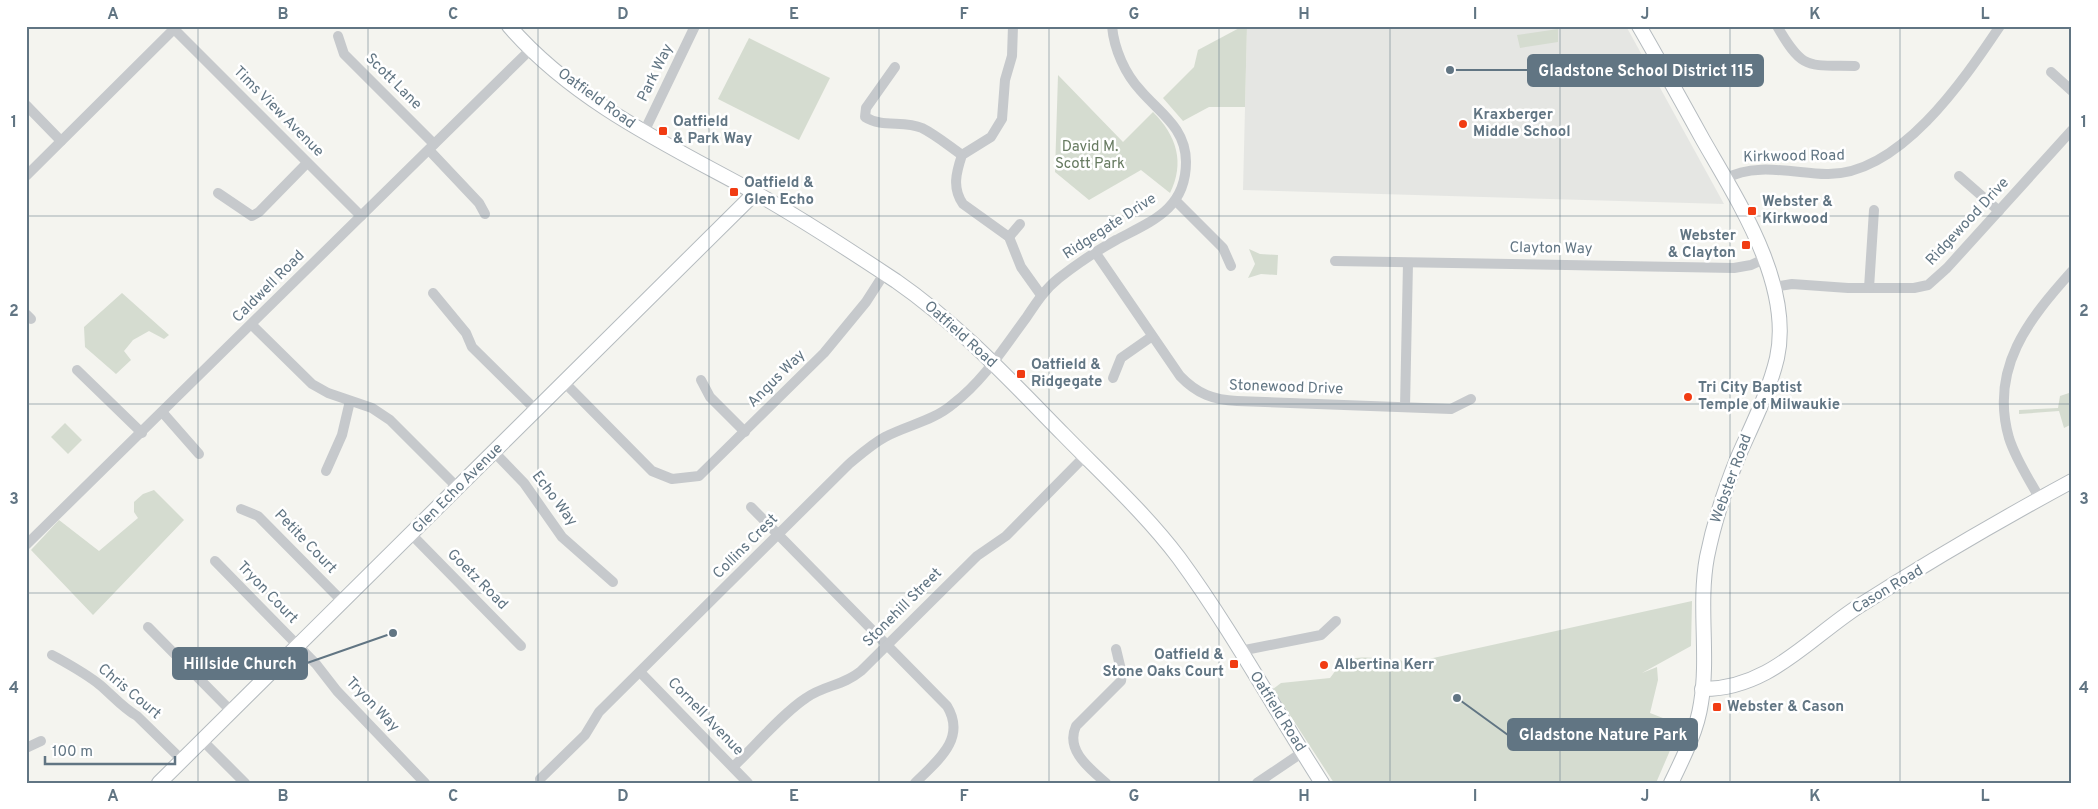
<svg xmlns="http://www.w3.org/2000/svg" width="2098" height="809" viewBox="0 0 2098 809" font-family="Overpass,sans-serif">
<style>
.built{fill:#e5e6e3}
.green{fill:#d5dcd0}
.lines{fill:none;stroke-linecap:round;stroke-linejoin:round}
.secondary-casing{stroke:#b5bbbf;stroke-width:16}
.street{stroke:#c6c9cc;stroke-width:10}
.secondary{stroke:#fff;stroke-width:14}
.grid{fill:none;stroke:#617583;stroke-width:1;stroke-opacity:0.55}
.poi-dot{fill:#f13c13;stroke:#fff;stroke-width:2}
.labels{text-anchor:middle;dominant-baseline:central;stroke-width:5;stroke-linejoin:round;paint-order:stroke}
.street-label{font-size:15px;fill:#617583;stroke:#fff}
.poi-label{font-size:15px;font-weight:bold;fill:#617583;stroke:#fff;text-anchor:start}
.park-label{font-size:15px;fill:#667a60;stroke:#fff}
.leader{fill:none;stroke:#617583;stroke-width:2}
.callout-dot{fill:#617583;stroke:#fff;stroke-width:2}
.callout{fill:#617583;stroke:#617583;stroke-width:2}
.callout-label{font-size:16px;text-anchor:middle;font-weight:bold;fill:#fff}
.neatline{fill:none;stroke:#617583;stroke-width:2}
.grid-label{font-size:16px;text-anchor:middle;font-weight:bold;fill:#617583}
</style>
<rect width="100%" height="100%" fill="#f4f4ef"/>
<path class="built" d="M1247,26H1626L1724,204L1243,190Z"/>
<g class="green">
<path d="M1243,26H1247L1245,107H1209L1183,121L1163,98L1194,67L1198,50Z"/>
<path d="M1558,29V42L1520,48L1517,35Z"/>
<path d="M749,38L830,78L799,140L718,99Z"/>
<path d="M1058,75L1123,142L1153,112C1177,136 1185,163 1170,193L1141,170L1089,200L1055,172Z"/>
<path d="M1249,249L1260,254L1278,255L1277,275L1261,274L1248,278L1255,264Z"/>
<path d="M122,293L169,335L164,339L149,331L133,340L124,351L131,360L116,374L85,347L84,327Z"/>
<path d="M2072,392V424L2064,428L2059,411L2019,414V410L2058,408L2060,396Z"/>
<path d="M65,423L82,440L68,454L51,437Z"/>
<path d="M154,490L184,520L93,615L31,550L59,520L99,551L138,518L134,512V502L143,494Z"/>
<path d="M1692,601L1691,646L1642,673L1657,667L1658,680L1650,713L1681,725L1656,783H1334L1273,689L1281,683L1330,678C1334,673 1339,664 1345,661C1358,653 1399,661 1415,662Z"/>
</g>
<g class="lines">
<defs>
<g id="secondary">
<path d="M509,26C574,101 666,144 752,191C801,218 849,250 896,281C958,324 1010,380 1063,434C1102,474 1145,513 1179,558C1231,629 1274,708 1322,783"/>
<path d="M1639,26C1661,64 1682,102 1703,140C1738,201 1793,285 1777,358C1769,392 1752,425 1738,457C1725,489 1714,522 1707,557C1698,605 1709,655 1701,703C1697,731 1683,758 1671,783"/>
<path d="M1702,689C1768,690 1809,638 1859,606C1928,562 2000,520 2072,481"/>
<path d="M159,783L755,193"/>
</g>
</defs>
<use href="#secondary" class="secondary-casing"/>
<g class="street">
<path d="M1013,26L1012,56L1005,80L1002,119L991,137L962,155C956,173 952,188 963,204L1009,237L1021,267L1041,295"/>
<path d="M1777,26C1803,71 1807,65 1855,66"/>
<path d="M174,29L361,216"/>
<path d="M338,36L344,54L434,144"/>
<path d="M895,67L866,108L865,117C882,128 904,120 922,128C936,135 949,146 962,155"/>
<path d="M2051,72L2072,91"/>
<path d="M26,105L61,141"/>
<path d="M644,132L695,26"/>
<path d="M429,150L479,203L485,214"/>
<path d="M26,176L177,26"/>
<path d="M1959,176L1999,211"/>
<path d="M1725,179C1754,162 1794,173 1826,174C1899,176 1963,81 2000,26"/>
<path d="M218,193L252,216L259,212L307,163"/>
<path d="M1176,201L1223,248L1231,266"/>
<path d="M1009,237L1020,224"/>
<path d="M1095,252L1180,376C1197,394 1214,400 1237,401L1451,409L1471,399"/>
<path d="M1335,261L1734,268L1751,265L1764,259"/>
<path d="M1773,287L1792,284L1848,288H1914L1928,285L1947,268L2072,130"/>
<path d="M1869,288L1874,210"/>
<path d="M433,293L466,333L472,347L537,411"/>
<path d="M26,314L31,319"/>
<path d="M252,325L312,384L328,393L372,408L390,420L458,488"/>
<path d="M77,370L142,433"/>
<path d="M1113,378L1121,358L1151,337"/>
<path d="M701,380L710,397L745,432"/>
<path d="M565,383L652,471L672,479L699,476L824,353L866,302L884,274"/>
<path d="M1405,407L1408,263"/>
<path d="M163,413L199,454"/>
<path d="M495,453L524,483L562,537L613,582"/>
<path d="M326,471L342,435L350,401"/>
<path d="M2040,499C2029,479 2016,460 2009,438C1989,368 2029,319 2072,271"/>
<path d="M751,507L947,706C967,739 937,761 915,783"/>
<path d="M241,509L258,516L343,602"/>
<path d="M412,535L521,646"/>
<path d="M26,545L531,49"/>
<path d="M215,561L316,664L337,691L425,783"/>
<path d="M148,627L231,711"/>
<path d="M1240,651L1321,635L1336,621"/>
<path d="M52,655C68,664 85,673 100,685C112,695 123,708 137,716L182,760"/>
<path d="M640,672L748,783"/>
<path d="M202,740L245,783"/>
<path d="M26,748L41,741"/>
<path d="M733,767C754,747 783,713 806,698C824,685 843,686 861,671L977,556L1006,536L1085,456"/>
<path d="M540,779L585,735L599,712L849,464C861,454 872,444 885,437C908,425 933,421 953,404C984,380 1003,349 1026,318C1036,303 1045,289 1059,278C1077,264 1096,251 1116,240C1152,221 1186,209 1186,162C1186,128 1160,113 1141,91C1125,74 1114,49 1112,26"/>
<path d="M1106,783C1089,768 1065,750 1076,726L1121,681L1122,674L1116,649"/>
<path d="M1257,783L1303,752"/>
</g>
<use href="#secondary" class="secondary"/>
</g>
<path class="grid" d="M198,26V783M368,26V783M538,26V783M709,26V783M879,26V783M1049,26V783M1219,26V783M1390,26V783M1560,26V783M1730,26V783M1900,26V783M26,216H2072M26,404H2072M26,593H2072"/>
<g class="poi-dot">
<circle cx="1463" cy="124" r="5"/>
<rect x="658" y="126" width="10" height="10" rx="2.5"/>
<rect x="729" y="187" width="10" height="10" rx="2.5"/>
<rect x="1747" y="206" width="10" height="10" rx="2.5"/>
<rect x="1741" y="240" width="10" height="10" rx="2.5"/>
<rect x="1016" y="369" width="10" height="10" rx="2.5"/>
<circle cx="1688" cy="397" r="5"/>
<rect x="1229" y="659" width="10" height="10" rx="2.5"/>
<circle cx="1324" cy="665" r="5"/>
<rect x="1712" y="702" width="10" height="10" rx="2.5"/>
</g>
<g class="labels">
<g class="street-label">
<text transform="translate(656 73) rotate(-64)">Park Way</text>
<text transform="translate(393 82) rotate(45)">Scott Lane</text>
<text transform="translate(596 99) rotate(36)">Oatfield Road</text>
<text transform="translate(278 112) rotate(45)">Tims View Avenue</text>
<text transform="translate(1794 157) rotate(-1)">Kirkwood Road</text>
<text transform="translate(1968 222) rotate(-47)">Ridgewood Drive</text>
<text transform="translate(1110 227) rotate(-33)">Ridgegate Drive</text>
<text transform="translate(1551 249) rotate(1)">Clayton Way</text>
<text transform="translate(269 287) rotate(-45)">Caldwell Road</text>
<text transform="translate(960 335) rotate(42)">Oatfield Road</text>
<text transform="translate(777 379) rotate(-45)">Angus Way</text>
<text transform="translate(1286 388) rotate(2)">Stonewood Drive</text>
<text transform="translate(1732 479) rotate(-70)">Webster Road</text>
<text transform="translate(458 489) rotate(-45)">Glen Echo Avenue</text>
<text transform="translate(554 499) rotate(53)">Echo Way</text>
<text transform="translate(305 542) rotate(46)">Petite Court</text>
<text transform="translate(746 547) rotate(-45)">Collins Crest</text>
<text transform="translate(477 580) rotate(45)">Goetz Road</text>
<text transform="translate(1888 590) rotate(-31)">Cason Road</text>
<text transform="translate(267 593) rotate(46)">Tryon Court</text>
<text transform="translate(903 608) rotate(-45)">Stonehill Street</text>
<text transform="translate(129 692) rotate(40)">Chris Court</text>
<text transform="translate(372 705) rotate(46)">Tryon Way</text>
<text transform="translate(1277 712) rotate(58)">Oatfield Road</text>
<text transform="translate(705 717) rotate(46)">Cornell Avenue</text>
</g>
<g class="poi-label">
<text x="1473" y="115">Kraxberger<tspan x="1473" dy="17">Middle School</tspan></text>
<text x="673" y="122">Oatfield<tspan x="673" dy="17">&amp; Park Way</tspan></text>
<text x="744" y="183">Oatfield &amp;<tspan x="744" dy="17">Glen Echo</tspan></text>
<text x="1762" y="202">Webster &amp;<tspan x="1762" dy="17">Kirkwood</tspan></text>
<text x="1736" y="236" text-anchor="end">Webster<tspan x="1736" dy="17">&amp; Clayton</tspan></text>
<text x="1031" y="365">Oatfield &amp;<tspan x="1031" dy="17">Ridgegate</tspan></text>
<text x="1698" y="388">Tri City Baptist<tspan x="1698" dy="17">Temple of Milwaukie</tspan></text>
<text x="1224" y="655" text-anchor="end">Oatfield &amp;<tspan x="1224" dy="17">Stone Oaks Court</tspan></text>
<text x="1334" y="665">Albertina Kerr</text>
<text x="1727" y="707">Webster &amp; Cason</text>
</g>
<g class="park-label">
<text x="1090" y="147">David M.<tspan x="1090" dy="17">Scott Park</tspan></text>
</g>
</g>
<path class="leader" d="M1450 70L1528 70M393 633L307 663M1457 698L1508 735"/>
<g class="callout-dot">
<circle cx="1450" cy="70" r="5"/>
<circle cx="393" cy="633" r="5"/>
<circle cx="1457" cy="698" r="5"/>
</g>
<g class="callout">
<rect x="1528" y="55" width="235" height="31" rx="5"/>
<rect x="173" y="648" width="134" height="31" rx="5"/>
<rect x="1508" y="719" width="189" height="31" rx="5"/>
</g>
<g class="callout-label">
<text x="1646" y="76">Gladstone School District 115</text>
<text x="240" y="669">Hillside Church</text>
<text x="1603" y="740">Gladstone Nature Park</text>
</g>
<rect width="2098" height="809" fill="none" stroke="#ffffff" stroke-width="55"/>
<path d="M45 756v8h130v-8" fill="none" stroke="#617583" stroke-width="2.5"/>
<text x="52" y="756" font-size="15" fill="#617583" stroke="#ffffff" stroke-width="4" paint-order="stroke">100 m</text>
<rect x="28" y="28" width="2042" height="754" class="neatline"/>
<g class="grid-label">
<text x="113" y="19">A</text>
<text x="283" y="19">B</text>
<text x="453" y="19">C</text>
<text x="623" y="19">D</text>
<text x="794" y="19">E</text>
<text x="964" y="19">F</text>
<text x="1134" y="19">G</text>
<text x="1304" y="19">H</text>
<text x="1475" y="19">I</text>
<text x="1645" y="19">J</text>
<text x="1815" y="19">K</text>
<text x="1985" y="19">L</text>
<text x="14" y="127">1</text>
<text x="2084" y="127">1</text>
<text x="14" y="316">2</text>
<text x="2084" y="316">2</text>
<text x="14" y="504">3</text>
<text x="2084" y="504">3</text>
<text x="14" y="693">4</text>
<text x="2084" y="693">4</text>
<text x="113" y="801">A</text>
<text x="283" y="801">B</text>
<text x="453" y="801">C</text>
<text x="623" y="801">D</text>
<text x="794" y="801">E</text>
<text x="964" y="801">F</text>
<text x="1134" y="801">G</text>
<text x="1304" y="801">H</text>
<text x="1475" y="801">I</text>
<text x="1645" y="801">J</text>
<text x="1815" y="801">K</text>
<text x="1985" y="801">L</text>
</g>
</svg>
